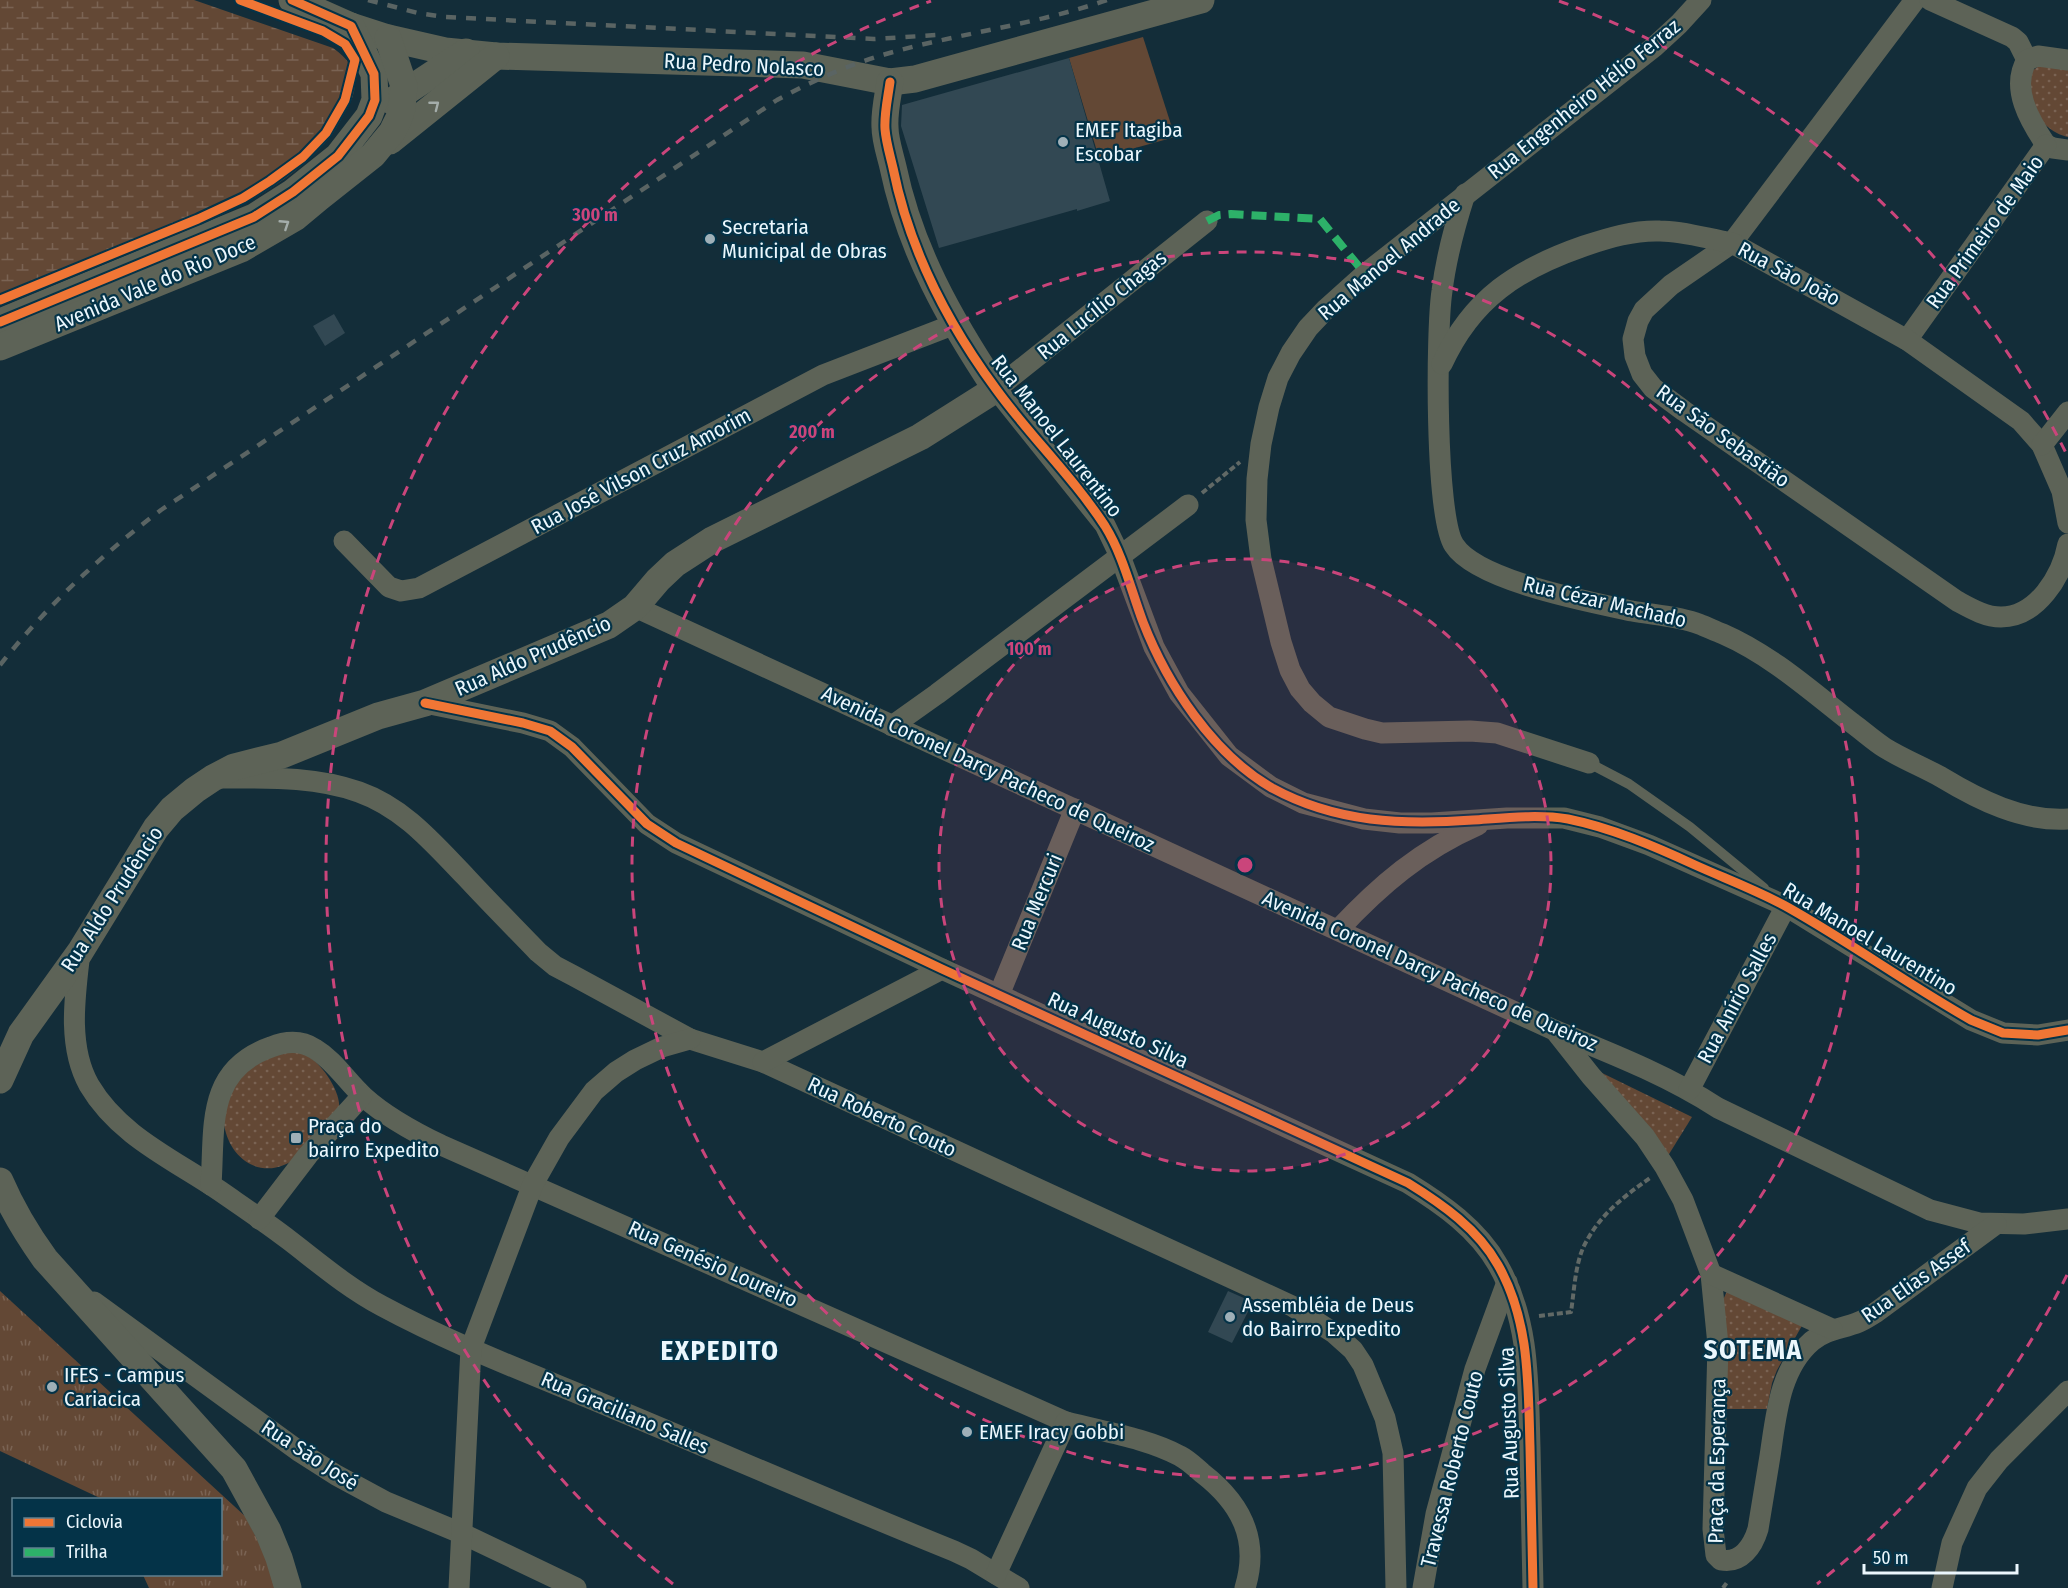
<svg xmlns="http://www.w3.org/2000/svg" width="2068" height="1588" viewBox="0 0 2068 1588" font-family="'Fira Sans Condensed',sans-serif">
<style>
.grass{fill:url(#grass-tufts)}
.wetland{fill:url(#wetland-marsh)}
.park{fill:url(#park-dots)}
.pitch{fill:#634835}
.building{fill:#324853}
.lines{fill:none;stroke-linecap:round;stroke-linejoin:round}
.path{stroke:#616966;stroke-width:4;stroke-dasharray:6 3;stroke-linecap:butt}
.service{stroke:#5d6357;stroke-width:10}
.minor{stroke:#5d6357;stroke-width:21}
.tertiary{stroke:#5d6357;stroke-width:27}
.rail{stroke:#5a6463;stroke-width:4.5;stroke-dasharray:10 10;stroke-linecap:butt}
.quiet{stroke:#2db169;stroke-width:8;stroke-dasharray:15 8;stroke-linecap:butt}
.cycleway-casing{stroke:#043348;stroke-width:13}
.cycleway{stroke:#f07635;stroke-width:9}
.oneway{stroke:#a4adaa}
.ring{fill:none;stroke:#ca457b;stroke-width:3;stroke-dasharray:10 8}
.poi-dot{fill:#9fb0b8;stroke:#043348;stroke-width:2}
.labels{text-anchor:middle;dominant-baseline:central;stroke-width:4.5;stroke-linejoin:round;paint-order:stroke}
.street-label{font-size:21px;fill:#ebf7fd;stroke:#043348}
.poi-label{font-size:21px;fill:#ebf7fd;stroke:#043348;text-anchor:start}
.district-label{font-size:27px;font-weight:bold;letter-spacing:1.5px;fill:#ebf7fd;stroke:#043348}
.centre{fill:#ca457b;stroke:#043348;stroke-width:3}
.ring-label{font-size:18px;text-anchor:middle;font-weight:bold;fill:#ca457b;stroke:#043348;stroke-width:4.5;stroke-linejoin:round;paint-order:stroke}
</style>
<defs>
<pattern id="grass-tufts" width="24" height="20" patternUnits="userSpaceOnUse" patternTransform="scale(1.5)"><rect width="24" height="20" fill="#634835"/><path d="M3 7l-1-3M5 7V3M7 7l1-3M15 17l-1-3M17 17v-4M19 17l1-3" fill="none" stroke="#7a6353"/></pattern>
<pattern id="wetland-marsh" width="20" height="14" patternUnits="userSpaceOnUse" patternTransform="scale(1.5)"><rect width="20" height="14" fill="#634835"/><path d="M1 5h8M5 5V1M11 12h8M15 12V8" fill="none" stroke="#7a6353"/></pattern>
<pattern id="park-dots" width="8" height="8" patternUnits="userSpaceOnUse" patternTransform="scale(1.5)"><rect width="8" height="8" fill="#634835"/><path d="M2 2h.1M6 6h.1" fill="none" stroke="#7a6353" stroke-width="1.8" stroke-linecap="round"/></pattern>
</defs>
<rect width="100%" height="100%" fill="#132d39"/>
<path class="grass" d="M0,1291L246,1517L282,1588H149L143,1575L220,1574V1500L102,1499L0,1451Z"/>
<path class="wetland" d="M0,0H194L333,48C359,66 361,87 344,114C339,123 334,133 327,141C278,197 202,224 135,251C90,269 45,288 0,306Z"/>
<g class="park">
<path d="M2040,65L2068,70V137C2048,133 2029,112 2030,91C2030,84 2031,77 2032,71Z"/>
<path d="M281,1049C288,1051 298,1051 305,1054C320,1061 342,1092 339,1109C326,1124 314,1142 300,1155C268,1183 231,1164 224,1125C222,1114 229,1092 231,1080Z"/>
<path d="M1598,1071L1692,1117L1666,1159Z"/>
<path d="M1727,1291L1804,1322L1777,1370L1772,1383L1767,1409H1727L1723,1300Z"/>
</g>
<path class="pitch" d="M1143,37L1175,137L1099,158L1069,58Z"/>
<g class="building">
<path d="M1069,58L1110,201L1077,211V209L939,248L901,126L902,105Z"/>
<path d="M334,314L345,333L325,346L313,326Z"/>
<path d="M1228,1291L1253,1302L1232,1343L1208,1332Z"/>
</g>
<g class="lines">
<g class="path">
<path d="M1202,493L1240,462"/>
<path d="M1539,1316L1571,1312C1574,1292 1575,1267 1583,1248C1598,1216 1623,1197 1650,1178"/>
<path d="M1723,1588L1728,1581"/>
</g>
<path class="service" d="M1589,763L1629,784L1690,827L1764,888"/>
<g class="minor">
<path d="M1915,0L1732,243L1671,285L1644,310L1638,321L1633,339L1635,356L1642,374L1653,388L1684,411L1957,601C1970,608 1985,617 2001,617C2037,617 2062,576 2068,544"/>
<path d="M1930,0L2012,37L2018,42L2027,60"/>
<path d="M2046,145C2030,121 2010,88 2027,60L2038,56L2068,60"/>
<path d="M2046,145L2053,148L2068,150"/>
<path d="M1465,194C1455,225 1446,258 1442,291C1436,331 1435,516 1454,545C1477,581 1590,602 1632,611C1654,615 1678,616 1699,624C1707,627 1715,631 1723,634C1771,655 1811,691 1852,723C1863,731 1874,741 1885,748C1903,759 1923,767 1941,777C1979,800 2023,822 2068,819"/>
<path d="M1207,221L996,389L1105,525L1120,556L1154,647L1179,693L1229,756L1271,787L1303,803L1364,819L1400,823H1432L1507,818H1564L1600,827L1649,845L1786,906L1971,1020L2003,1033L2038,1035L2068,1030"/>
<path d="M1907,340L2046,145"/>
<path d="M1442,364C1472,298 1518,269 1584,246C1608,238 1634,230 1660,231C1684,231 1708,239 1732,243L1907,340L2021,421L2042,445L2062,491L2068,523"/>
<path d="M2042,445L2068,412"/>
<path d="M344,541L389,587L401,591L419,588L823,375L955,324"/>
<path d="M635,607L1554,1030C1610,1053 1667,1075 1718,1108L1930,1210L1979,1223L2024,1224L2068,1219"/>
<path d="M425,703L523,723L550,731L572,747L647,824L676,843L942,969L1408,1183C1442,1204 1478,1229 1498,1265C1530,1321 1528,1384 1530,1447C1531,1494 1532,1541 1533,1588"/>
<path d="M892,726L937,694L1188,505"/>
<path d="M1589,763L1497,733L1470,731L1382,733L1365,729L1329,717L1312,703L1300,689L1290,670L1281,642L1261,559L1256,520L1257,479L1261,444L1269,407L1278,378L1291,353L1308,328L1326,309L1365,274L1654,47L1679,24L1701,0"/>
<path d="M219,778C266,778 314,776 359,792C404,808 433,843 465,876C489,902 514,927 538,952L555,966L574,976L690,1039L763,1062L1292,1306L1334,1333L1353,1350L1363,1365L1385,1418L1393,1453L1396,1588"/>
<path d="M1338,930C1380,885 1421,850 1478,825"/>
<path d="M80,952C75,995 67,1046 89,1085C119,1136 173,1159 220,1191C243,1207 267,1223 289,1240C319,1263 348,1288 382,1306C456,1346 537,1376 615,1409C728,1456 840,1505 954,1551L971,1559L1019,1588"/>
<path d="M999,995L1075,809"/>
<path d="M1557,1033L1591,1076L1645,1137L1665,1167L1683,1200L1711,1274L1718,1345L1713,1529L1716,1555L1721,1560C1741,1564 1753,1546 1758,1529C1762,1505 1766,1480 1770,1456C1776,1417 1779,1369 1812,1341C1826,1329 1842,1329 1859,1322C1864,1320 1870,1316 1875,1313L1996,1224"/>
<path d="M763,1062L942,969"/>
<path d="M1689,1090L1786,906"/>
<path d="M211,1185C215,1128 205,1070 271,1047C286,1041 301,1040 315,1049C335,1061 347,1082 364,1097C385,1116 416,1133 441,1145L1066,1422C1104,1432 1146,1438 1180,1456C1188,1460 1195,1467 1202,1473C1241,1503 1260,1539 1245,1588"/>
<path d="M259,1219L308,1155L362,1096"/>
<path d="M1711,1274L1832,1329"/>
<path d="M94,1302L300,1452L336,1475L386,1502L463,1534L576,1588"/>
<path d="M996,1574L1066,1422"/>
<path d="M459,1588L471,1348L533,1184L559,1138L594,1091L616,1072L635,1060L662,1047L690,1039"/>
<path d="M1423,1588L1436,1514L1475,1369L1507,1282"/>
<path d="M1942,1588L1952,1543L1977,1488L1999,1460L2068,1391"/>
</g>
<g class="tertiary">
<path d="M292,0L351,26L388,38L445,51L496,56L803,65L890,82L915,79L1201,0"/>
<path d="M392,101L466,52"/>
<path d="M390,141L496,56"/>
<path d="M0,322L254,217L293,192L338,156L369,116L375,100L374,74L351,26"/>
<path d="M0,347L241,249L296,217L320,197L373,155L392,132L399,118L402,108L404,86L388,38"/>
<path d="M0,1080L21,1034L80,952L156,828L172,809L195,790L213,778L234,767L282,755L378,716L425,703L609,625L635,607L658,580L675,564L712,540L920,437L996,389C950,320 910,249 893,167C890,154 885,140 885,127C884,112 888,96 890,82"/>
<path d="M0,1181C12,1209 27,1234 45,1259L234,1469L268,1531L279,1558L288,1588"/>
</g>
<g class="rail">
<path d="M368,0L418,13L445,17L874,39L937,35"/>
<path d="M0,665C47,606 101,555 161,510L777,100C812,81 848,65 886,54C959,33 1035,25 1107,0"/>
</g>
<path class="quiet" d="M1207,221L1219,215L1231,214L1320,219L1365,274"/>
<defs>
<g id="cycleway">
<path d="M890,82C888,97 884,114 885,129C886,142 890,155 893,168C909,248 948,324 996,389C1030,436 1073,477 1105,526C1123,555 1131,590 1143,622C1167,684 1213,754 1272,788C1336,823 1403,825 1473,820C1503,818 1538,814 1568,819C1612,828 1654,846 1695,865C1726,879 1759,891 1789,908C1851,943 1909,985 1971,1020L2003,1033L2038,1035L2068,1030"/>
<path d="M0,300L198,219L243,198L270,181L303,157L326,133L345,100L355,60L345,44L323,31L240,0"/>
<path d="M0,322L254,217L293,192L338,156L369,116L375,100L374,74L351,26L292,0"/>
<path d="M425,703L523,723L550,731L572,747L647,824L676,843L942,969L1408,1183C1442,1204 1478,1229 1498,1265C1530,1321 1528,1384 1530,1447C1531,1494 1532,1541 1533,1588"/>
</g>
</defs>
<use href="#cycleway" class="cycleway-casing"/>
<use href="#cycleway" class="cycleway"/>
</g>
<defs><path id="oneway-chevron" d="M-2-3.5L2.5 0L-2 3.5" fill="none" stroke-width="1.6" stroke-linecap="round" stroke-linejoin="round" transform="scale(1.5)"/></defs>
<g class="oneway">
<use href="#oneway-chevron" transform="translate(435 105) rotate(-38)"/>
<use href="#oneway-chevron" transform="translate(285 224) rotate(-33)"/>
</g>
<circle cx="1245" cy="865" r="306" fill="#ca457b" fill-opacity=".12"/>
<g class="ring">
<circle cx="1245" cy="865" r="306"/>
<circle cx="1245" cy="865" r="613"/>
<path d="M2067 1275A919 919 0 0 1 1817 1584M673 1584A919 919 0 0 1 931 1M1559 1A919 919 0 0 1 2067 455"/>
</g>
<g class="poi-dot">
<circle cx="1063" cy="142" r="6"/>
<circle cx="710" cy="239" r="6"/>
<rect x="290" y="1132" width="12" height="12" rx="3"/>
<circle cx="1230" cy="1317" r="6"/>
<circle cx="52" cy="1387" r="6"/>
<circle cx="967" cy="1432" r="6"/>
</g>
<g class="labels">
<g class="street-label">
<text transform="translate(744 65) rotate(3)">Rua Pedro Nolasco</text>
<text transform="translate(1584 99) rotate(-39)">Rua Engenheiro Hélio Ferraz</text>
<text transform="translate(1985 232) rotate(-54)">Rua Primeiro de Maio</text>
<text transform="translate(1389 259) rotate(-40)">Rua Manoel Andrade</text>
<text transform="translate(1789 274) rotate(28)">Rua São João</text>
<text transform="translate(155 283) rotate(-23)">Avenida Vale do Rio Doce</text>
<text transform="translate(1102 305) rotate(-39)">Rua Lucílio Chagas</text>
<text transform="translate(1057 436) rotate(52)">Rua Manoel Laurentino</text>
<text transform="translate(1723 436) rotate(36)">Rua São Sebastião</text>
<text transform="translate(641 471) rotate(-28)">Rua José Vilson Cruz Amorim</text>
<text transform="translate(1605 602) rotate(13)">Rua Cézar Machado</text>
<text transform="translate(533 656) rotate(-24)">Rua Aldo Prudêncio</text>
<text transform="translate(988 769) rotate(25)">Avenida Coronel Darcy Pacheco de Queiroz</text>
<text transform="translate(112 899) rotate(-57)">Rua Aldo Prudêncio</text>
<text transform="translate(1037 902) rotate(-68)">Rua Mercuri</text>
<text transform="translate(1870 939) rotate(31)">Rua Manoel Laurentino</text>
<text transform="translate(1430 971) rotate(24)">Avenida Coronel Darcy Pacheco de Queiroz</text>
<text transform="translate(1737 998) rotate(-62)">Rua Anírio Salles</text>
<text transform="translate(1118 1030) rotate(25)">Rua Augusto Silva</text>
<text transform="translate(882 1117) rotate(25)">Rua Roberto Couto</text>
<text transform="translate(713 1264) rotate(24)">Rua Genésio Loureiro</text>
<text transform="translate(1916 1281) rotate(-35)">Rua Elias Assef</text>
<text transform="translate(625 1413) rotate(23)">Rua Graciliano Salles</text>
<text transform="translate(1509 1423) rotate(-92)">Rua Augusto Silva</text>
<text transform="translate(310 1455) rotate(33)">Rua São José</text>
<text transform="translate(1717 1461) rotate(-89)">Praça da Esperança</text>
<text transform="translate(1452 1469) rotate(-76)">Travessa Roberto Couto</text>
</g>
<g class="poi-label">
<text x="1075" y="130">EMEF Itagiba<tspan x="1075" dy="24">Escobar</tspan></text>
<text x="722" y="227">Secretaria<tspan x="722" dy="24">Municipal de Obras</tspan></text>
<text x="308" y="1126">Praça do<tspan x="308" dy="24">bairro Expedito</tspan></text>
<text x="1242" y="1305">Assembléia de Deus<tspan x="1242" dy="24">do Bairro Expedito</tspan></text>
<text x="64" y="1375">IFES - Campus<tspan x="64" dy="24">Cariacica</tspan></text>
<text x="979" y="1432">EMEF Iracy Gobbi</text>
</g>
<g class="district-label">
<text x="1753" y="1350">SOTEMA</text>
<text x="720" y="1351">EXPEDITO</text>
</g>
</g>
<circle cx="1245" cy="865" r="9" class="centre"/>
<g class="ring-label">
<text x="595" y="221">300 m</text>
<text x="812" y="438">200 m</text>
<text x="1029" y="655">100 m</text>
</g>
<rect x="12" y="1498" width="210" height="78" fill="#043348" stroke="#608190" stroke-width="1.5"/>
<rect x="24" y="1518" width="30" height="9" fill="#f07635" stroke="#608190" stroke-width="1.5"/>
<text x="66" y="1528" font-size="18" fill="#ebf7fd">Ciclovia</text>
<rect x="24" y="1548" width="30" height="9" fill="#2db169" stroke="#608190" stroke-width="1.5"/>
<text x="66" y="1558" font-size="18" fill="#ebf7fd">Trilha</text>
<path d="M1864 1564v9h153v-9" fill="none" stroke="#ebf7fd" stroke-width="3"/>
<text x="1873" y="1564" font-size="18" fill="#ebf7fd" stroke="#043348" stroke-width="4.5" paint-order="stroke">50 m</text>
</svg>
